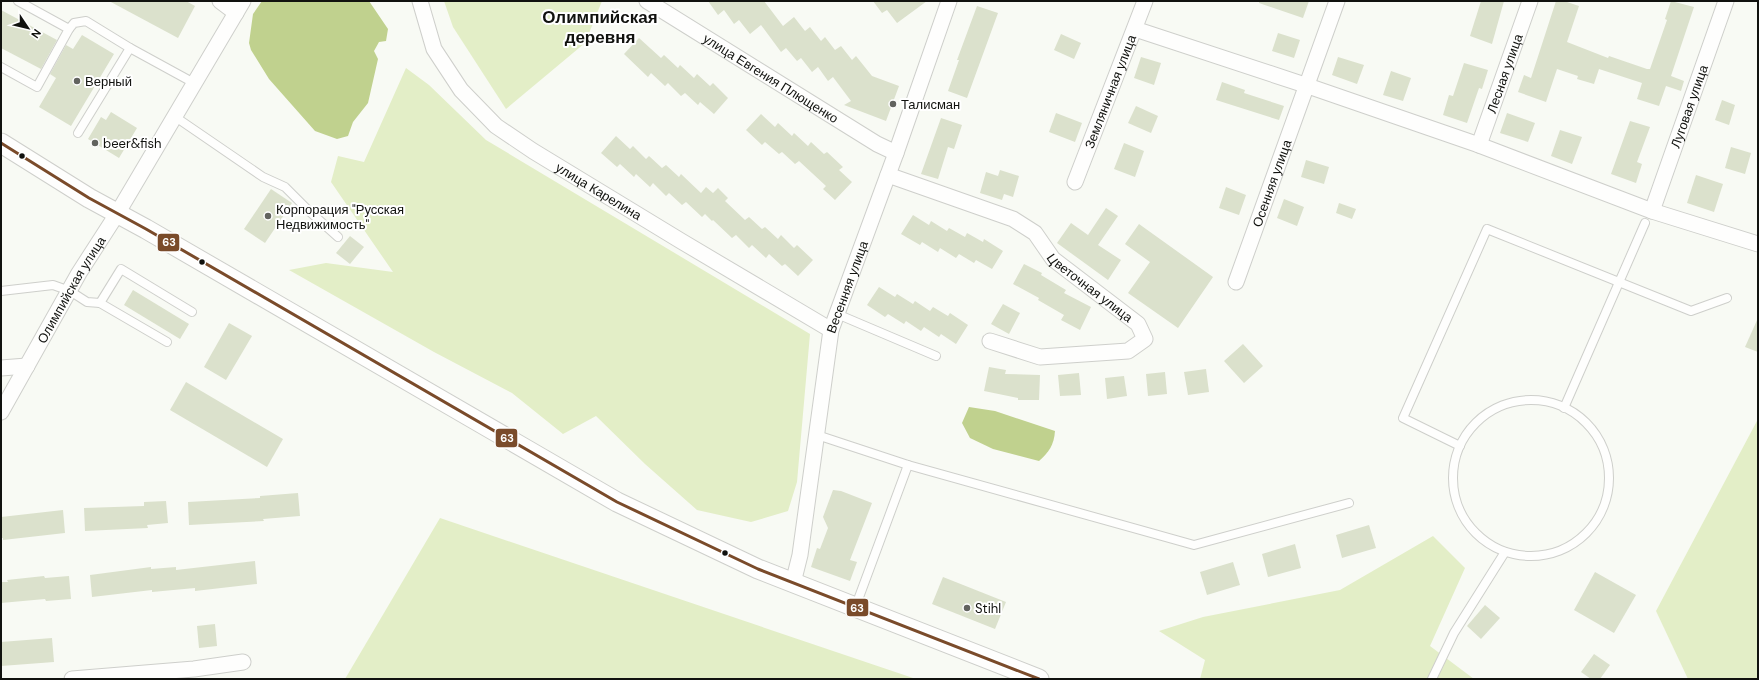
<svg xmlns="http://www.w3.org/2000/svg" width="1759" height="680" viewBox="0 0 1759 680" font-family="'DM Sans',sans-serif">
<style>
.green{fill:#e3eec7}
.water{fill:#c0d18e}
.building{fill:#dbe1cc}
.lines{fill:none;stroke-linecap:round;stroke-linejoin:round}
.service-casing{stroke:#cecfcb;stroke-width:10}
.minor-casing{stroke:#cecfcb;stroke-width:17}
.tertiary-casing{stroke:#cecfcb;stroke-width:21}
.service{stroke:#fefefd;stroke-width:8}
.minor{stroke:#fefefd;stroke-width:15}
.tertiary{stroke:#fefefd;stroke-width:19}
.bus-1-casing{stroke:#fff;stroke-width:6}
.bus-1{stroke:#7a4b2a;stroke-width:3}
.poi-dot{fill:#62635f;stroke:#fff;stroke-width:1.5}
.bus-dot{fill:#11120f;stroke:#fff;stroke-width:1.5}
.labels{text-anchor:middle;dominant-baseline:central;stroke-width:4;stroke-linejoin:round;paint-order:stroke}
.street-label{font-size:13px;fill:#11120f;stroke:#fff}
.poi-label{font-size:13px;fill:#11120f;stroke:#fff;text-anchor:start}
.district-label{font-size:17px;font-weight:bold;fill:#11120f;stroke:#fff}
.line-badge{stroke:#fff;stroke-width:1.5}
.badge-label{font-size:11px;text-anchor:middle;font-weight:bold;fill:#fff}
</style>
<rect width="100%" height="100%" fill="#f8faf4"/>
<g class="green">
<path d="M444,1H602L585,43L506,109L453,27Z"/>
<path d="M406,68L429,85L486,140L810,334L797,482L788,511L751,522L697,510L645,464L596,416L563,434L512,393L434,352L289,270L326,263L393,272L331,182L338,156L364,162Z"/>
<path d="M1758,419V679H1688L1656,611Z"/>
<path d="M440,518L916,679H345Z"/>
<path d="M1433,536L1465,568L1430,646L1474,679H1200L1205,660L1159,631L1203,617L1340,590Z"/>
</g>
<g class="water">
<path d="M262,1H369L388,29L386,41L379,42L374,51L378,59L368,103L353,122L348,136L337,139L315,131L269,79L251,50L249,43L253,14Z"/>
<path d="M969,407L995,411L1055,431C1054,445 1049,452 1039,461L993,449L970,438L962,423Z"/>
</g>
<g class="building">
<path d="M109,1H186L195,6L178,38Z"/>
<path d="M708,1H764L783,26L794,17L805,31L810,27L821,41L825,37L835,50L841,46L852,60L856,56L872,76L899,86L886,121L844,105L851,101L833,77L828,81L818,67L812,72L801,58L797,61L786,48L781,52L761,25L750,34L739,20L734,24L724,10L718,15Z"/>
<path d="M873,1H927L897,23L887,10L882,13Z"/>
<path d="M1259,1H1309L1303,18L1259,3Z"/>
<path d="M1481,1H1504L1492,44L1470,36Z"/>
<path d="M1556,1H1564L1579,6L1567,42L1608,58L1609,56L1647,69H1650L1667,20L1665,19L1671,1L1694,7L1671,76L1684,81L1681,91L1666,86L1659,106L1637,99L1642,83L1599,69L1594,84L1577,79L1578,76L1557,69L1546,102L1518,92L1524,75L1531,78Z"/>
<path d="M977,6L998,13L967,98L948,91L959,60H957Z"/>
<path d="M1,10L57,40L41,69L1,48Z"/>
<path d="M1278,33L1300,40L1294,58L1272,51Z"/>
<path d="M1061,34L1081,43L1074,59L1054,50Z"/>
<path d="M82,35L114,54L71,126L39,107L56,78L50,74L66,45L73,49Z"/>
<path d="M639,38L661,58L664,55L678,68L680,65L694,78L697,74L710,86L713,83L728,98L714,114L700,102L698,105L685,93L681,96L668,83L665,86L651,73L648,77L624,54Z"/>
<path d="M1141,57L1161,63L1154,85L1134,78Z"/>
<path d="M1338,57L1364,65L1357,84L1332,75Z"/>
<path d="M1464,63L1488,70L1482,89L1479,88L1467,123L1443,115L1449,95L1453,96Z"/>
<path d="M1391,71L1411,78L1403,101L1383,95Z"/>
<path d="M1222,82L1245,90L1244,93L1284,106L1279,120L1216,100Z"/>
<path d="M1722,100L1735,105L1729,125L1715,120Z"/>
<path d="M1136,106L1158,116L1151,133L1128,123Z"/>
<path d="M111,112L137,128L119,158L88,139L101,117L106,120Z"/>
<path d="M1056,113L1082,123L1075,142L1049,132Z"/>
<path d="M1507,113L1535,123L1528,142L1500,133Z"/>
<path d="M761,114L775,127L778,123L792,136L794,133L808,146L811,142L824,154L827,152L843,167L839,170L852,182L835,200L823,189L826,186L799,161L795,164L782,152L779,154L765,142L762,145L746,130Z"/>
<path d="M941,118L962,125L954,149L948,147L938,179L921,174Z"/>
<path d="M1630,121L1650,127L1637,162L1642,164L1636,183L1611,174Z"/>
<path d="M1560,130L1582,137L1572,164L1551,156Z"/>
<path d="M616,136L630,149L633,146L646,159L649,156L662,168L666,165L679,177L681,174L701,193L706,187L713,193L718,188L728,198L725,201L745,220L749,217L762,229L765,227L778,239L781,235L794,248L797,245L813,260L798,276L785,264L782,266L769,254L766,258L752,245L749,248L736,235L732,238L713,220L712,221L705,214L702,217L686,202L682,205L669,193L666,196L653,183L650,187L636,174L634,177L620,164L617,167L601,153Z"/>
<path d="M1124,143L1144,151L1135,177L1114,169Z"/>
<path d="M1731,147L1751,153L1745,174L1725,168Z"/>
<path d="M1306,160L1329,167L1324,184L1301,177Z"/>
<path d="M1000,170L1019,176L1013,197L1004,194L1002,200L980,193L986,172L998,176Z"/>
<path d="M1696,175L1723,184L1714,212L1687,203Z"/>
<path d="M1226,187L1246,195L1239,215L1219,208Z"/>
<path d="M271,189L292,203L265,243L244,229Z"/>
<path d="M1284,199L1304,207L1297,226L1277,218Z"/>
<path d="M1339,203L1356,209L1352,219L1336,213Z"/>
<path d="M1106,208L1118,216L1098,245L1121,260L1108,280L1057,243L1071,223L1088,235Z"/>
<path d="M913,215L929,225L931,221L947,231L949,228L965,237L967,233L983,242L984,239L1003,251L992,269L976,260L974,263L959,254L956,258L940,248L938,252L922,242L920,245L901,234Z"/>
<path d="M1139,224L1213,277L1178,328L1128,293L1150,262L1125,244Z"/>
<path d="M350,236L364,247L350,264L336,253Z"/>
<path d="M1024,264L1042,273L1041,275L1066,290L1064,293L1091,307L1080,330L1061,320L1064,315L1038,300L1039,298L1013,284Z"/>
<path d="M879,287L895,297L897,294L913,304L915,301L930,311L933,307L948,316L950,313L968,325L956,344L941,334L939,337L924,327L921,331L906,321L904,324L888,314L885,317L867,305Z"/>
<path d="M133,290L189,324L180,339L124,305Z"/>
<path d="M1003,304L1020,313L1009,334L991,324Z"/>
<path d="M1758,318V352L1745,347Z"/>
<path d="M229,323L252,336L226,380L204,367Z"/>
<path d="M1243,344L1263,366L1244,383L1224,361Z"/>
<path d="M989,367L1006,370L1005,374L1040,375L1039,400H1018V398L984,391Z"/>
<path d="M1206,369L1209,392L1188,395L1184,372Z"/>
<path d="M1165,372L1167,394L1148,396L1146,374Z"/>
<path d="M1079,373L1081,395L1060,396L1058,375Z"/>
<path d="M1124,376L1127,396L1107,399L1105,378Z"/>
<path d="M186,382L283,439L267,467L170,410Z"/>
<path d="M833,490L841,491L872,503L850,560L857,562L850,581L811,567L817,548L820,549L828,528L823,517Z"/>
<path d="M298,493L300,516L263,519L264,521L189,525L188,502L260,498V496Z"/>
<path d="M166,501L168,523L147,525L148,528L85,531L84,508L144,506V502Z"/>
<path d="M63,510L65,533L3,540V538H1V517Z"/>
<path d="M1369,525L1376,548L1342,558L1336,535Z"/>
<path d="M1295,544L1301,568L1268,577L1262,554Z"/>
<path d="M255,561L257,584L195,591V588L152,592V590L92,597L90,575L151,567V569L176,567V570Z"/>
<path d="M1233,562L1240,585L1207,595L1200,572Z"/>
<path d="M1595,572L1636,595L1614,633L1574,610Z"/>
<path d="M44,576L45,578L69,576L71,599L46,601L45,599L1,603V582H8L7,580Z"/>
<path d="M943,577L1006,602L995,629L932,604Z"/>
<path d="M1485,605L1500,618L1481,639L1467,626Z"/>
<path d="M215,624L217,646L199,648L197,626Z"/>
<path d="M52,638L54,662L1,666V642Z"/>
<path d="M1594,654L1610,665L1600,679H1591L1581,672Z"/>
</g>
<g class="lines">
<defs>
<g id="service">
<path d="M69,29L74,23L86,21L130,48"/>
<path d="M1,67L37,87L69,29L18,1"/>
<path d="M174,116L263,177L285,187L309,211L338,237"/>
<path d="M78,133L130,48L194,83"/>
<path d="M1,291L53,285L70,291L87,302L100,303L167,342"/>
<path d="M100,303L121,269L192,312"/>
<path d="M837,314L936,356"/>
<circle cx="1531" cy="478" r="78"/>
<path d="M1564,408L1645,223"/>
<path d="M817,435L908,465L1194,545L1349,503"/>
<path d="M1460,446L1403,418L1487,229L1691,311L1727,298"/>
<path d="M855,608L908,465"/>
<path d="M1432,679L1454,633L1505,552"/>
</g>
<g id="minor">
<path d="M220,1L236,13"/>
<path id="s1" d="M420,1L434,49L461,90L496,126L533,151L681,241L831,330"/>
<path id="s2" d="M647,1L877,144L896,153"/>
<path d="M1135,29L1308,86L1479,145L1652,211L1758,244"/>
<path id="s3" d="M1479,145L1530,1"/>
<path id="s4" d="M888,175L1013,219L1035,233L1053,259L1138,324L1145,339L1128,351L1040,357L990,341"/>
<path id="s5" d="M1075,182L1145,1"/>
<path id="s6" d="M1652,211L1726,1"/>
<path id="s7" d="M1236,282L1337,1"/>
<path d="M1,368L27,366"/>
<path id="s8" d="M1,412L79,273L117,214L243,1"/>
<path id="s9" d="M793,583L800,555L831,330L896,153L949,1"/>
<path d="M72,679L194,669L243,662"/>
</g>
<path id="tertiary" d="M1,143L89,198L146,229L617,502L758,569L1039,679"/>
</defs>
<use href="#service" class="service-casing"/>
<use href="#minor" class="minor-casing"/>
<use href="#tertiary" class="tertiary-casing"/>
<use href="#service" class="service"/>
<use href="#minor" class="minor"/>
<use href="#tertiary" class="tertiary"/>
<defs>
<path id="bus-1" d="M1,143L89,198L146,229L617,502L758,569L1039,679"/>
</defs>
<use href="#bus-1" class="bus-1-casing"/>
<use href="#bus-1" class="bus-1"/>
</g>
<g class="poi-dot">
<circle cx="77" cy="81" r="4"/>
<circle cx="893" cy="104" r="4"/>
<circle cx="95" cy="143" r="4"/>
<circle cx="268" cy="216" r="4"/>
<circle cx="967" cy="608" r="4"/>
</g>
<g class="bus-dot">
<circle cx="22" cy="156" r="3.5"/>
<circle cx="202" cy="262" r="3.5"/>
<circle cx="725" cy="553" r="3.5"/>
</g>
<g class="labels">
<g class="street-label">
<text stroke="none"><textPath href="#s3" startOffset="76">Лесная улица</textPath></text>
<text stroke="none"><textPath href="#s2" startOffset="146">улица Евгения Плющенко</textPath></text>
<text stroke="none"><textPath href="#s5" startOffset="97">Земляничная улица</textPath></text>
<text stroke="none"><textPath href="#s6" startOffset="111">Луговая улица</textPath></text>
<text stroke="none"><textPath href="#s7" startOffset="105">Осенняя улица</textPath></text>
<text stroke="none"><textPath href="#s1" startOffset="271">улица Карелина</textPath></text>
<text stroke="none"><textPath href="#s9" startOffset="302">Весенняя улица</textPath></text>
<text stroke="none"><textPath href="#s4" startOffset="237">Цветочная улица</textPath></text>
<text stroke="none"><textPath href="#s8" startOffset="141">Олимпийская улица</textPath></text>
</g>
<g class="poi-label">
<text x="85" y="81">Верный</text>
<text x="901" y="104">Талисман</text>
<text x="103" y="143">beer&amp;fish</text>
<text x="276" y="209">Корпорация "Русская<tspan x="276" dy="15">Недвижимость"</tspan></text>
<text x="975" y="608">Stihl</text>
</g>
<g class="district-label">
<text x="600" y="17">Олимпийская<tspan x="600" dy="20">деревня</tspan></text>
</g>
</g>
<g class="line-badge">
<rect x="157" y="233" width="23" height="19" rx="4" fill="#7a4b2a"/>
<rect x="495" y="428" width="23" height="20" rx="4" fill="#7a4b2a"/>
<rect x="846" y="598" width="23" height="19" rx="4" fill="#7a4b2a"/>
</g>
<g class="badge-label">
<text x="169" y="246">63</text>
<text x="507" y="442">63</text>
<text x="857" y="612">63</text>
</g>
<rect width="1759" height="680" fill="none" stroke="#11120f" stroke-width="4"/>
<g transform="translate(28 28) rotate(125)" stroke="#ffffff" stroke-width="3" paint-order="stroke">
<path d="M0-3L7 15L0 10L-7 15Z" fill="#11120f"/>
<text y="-6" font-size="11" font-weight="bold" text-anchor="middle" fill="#11120f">N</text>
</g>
</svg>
